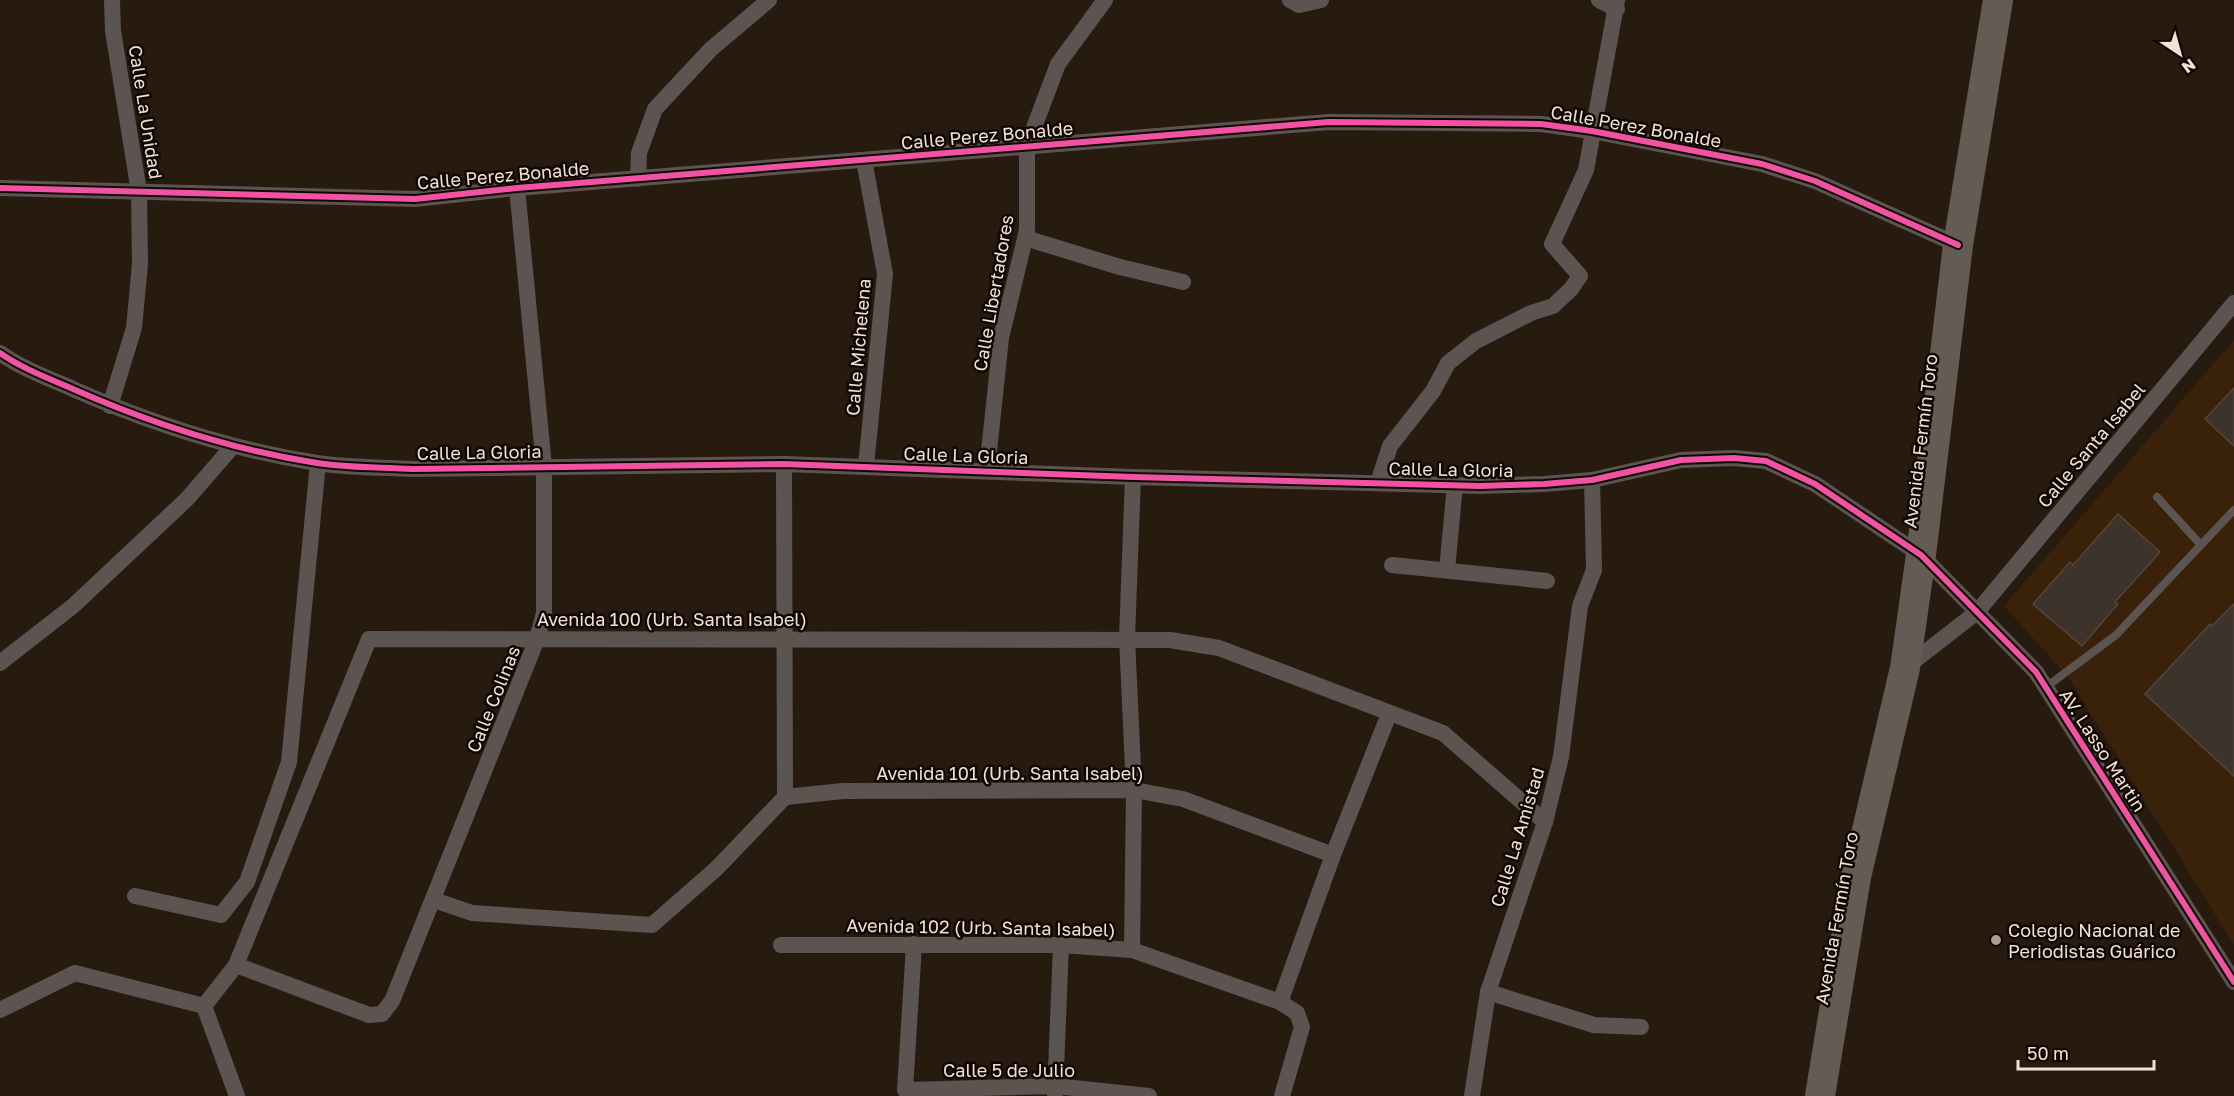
<svg xmlns="http://www.w3.org/2000/svg" width="2234" height="1096" viewBox="0 0 2234 1096" font-family="'Golos Text',sans-serif">
<style>
.built{fill:#3a2109}
.building{fill:#3d332a;stroke:#52463e;stroke-width:1.5}
.lines{fill:none;stroke-linecap:round;stroke-linejoin:round}
.lane{stroke:#5c5451;stroke-width:8}
.street{stroke:#5c5451;stroke-width:16}
.highway{stroke:#645b54;stroke-width:30}
.cycleway-casing{stroke:#110803;stroke-width:10}
.cycleway{stroke:#f153a3;stroke-width:6}
.poi-dot{fill:#aa9c91;stroke:#110803;stroke-width:2}
.labels{text-anchor:middle;dominant-baseline:central;stroke-width:5;stroke-linejoin:round;paint-order:stroke}
.street-label{font-size:18px;fill:#f1e1d6;stroke:#110803}
.poi-label{font-size:18px;fill:#f1e1d6;stroke:#110803;text-anchor:start}
</style>
<rect width="100%" height="100%" fill="#271b10"/>
<path class="built" d="M2234,340V945L2068,677L2004,606Z"/>
<g class="building">
<path d="M2234,388V446L2205,419Z"/>
<path d="M2118,514L2160,552L2115,602L2118,604L2082,646L2033,604L2070,562L2073,565Z"/>
<path d="M2234,604V776L2145,694L2210,624L2212,626Z"/>
</g>
<g class="lines">
<g class="lane">
<path d="M2157,497L2201,545"/>
<path d="M2046,687L2116,635L2234,510"/>
</g>
<g class="street">
<path d="M1290,0L1299,5L1321,0"/>
<path d="M1599,0L1617,9"/>
<path d="M864,160L885,274L866,466"/>
<path d="M638,179L639,153L655,109L711,49L769,0"/>
<path d="M0,188L415,199L517,188L1329,122L1541,124L1592,131L1762,164L1815,181L1958,245"/>
<path d="M1025,238L1120,267L1183,282"/>
<path d="M0,353C23,369 48,378 73,389C150,423 234,450 317,463C349,468 381,467 413,469L784,464L1133,477L1480,486L1544,484L1592,480L1681,460L1734,458L1766,461L1815,484L1921,555L2036,672L2234,982"/>
<path d="M110,406L134,328L140,264L139,192L113,31L112,0"/>
<path d="M784,464L785,797"/>
<path d="M987,470L1001,338L1027,230V146L1058,64L1105,0"/>
<path d="M1378,483L1390,446L1433,391L1448,363L1476,341L1531,313L1553,306L1571,289L1580,276L1552,244L1586,170L1617,0"/>
<path d="M1392,565L1547,581"/>
<path d="M1447,570L1455,485"/>
<path d="M0,663L73,606L187,499L233,446"/>
<path d="M1905,668L1977,612L2234,303"/>
<path d="M785,797L843,791L1134,790L1183,799L1333,855"/>
<path d="M135,896L221,915L247,882L289,762L318,463"/>
<path d="M434,900L472,913L652,925L717,868L785,797"/>
<path d="M914,944L905,1090L1055,1086L1149,1096"/>
<path d="M781,945H1061L1132,950L1280,1002L1297,1013L1302,1027L1282,1096"/>
<path d="M1132,950L1134,790L1127,638L1133,477"/>
<path d="M236,965L369,1015L382,1014L392,1001L537,639L544,613V466L517,188"/>
<path d="M1488,992L1594,1025L1641,1027"/>
<path d="M1280,1002L1333,855L1389,714"/>
<path d="M204,1006L237,1096"/>
<path d="M0,1010L75,973L204,1006L236,965L369,639L1170,640L1219,648L1443,733L1545,822"/>
<path d="M1055,1095L1061,945"/>
<path d="M1472,1096L1488,992L1545,822L1561,757L1580,606L1594,570L1592,480"/>
</g>
<path class="highway" d="M1820,1096L1856,877L1905,668L1921,555L1958,245L1998,0"/>
<defs>
<g id="cycleway">
<path d="M0,188L415,199L517,188L1329,122L1541,124L1592,131L1762,164L1815,181L1958,245"/>
<path d="M0,353C23,369 48,378 73,389C150,423 234,450 317,463C349,468 381,467 413,469L784,464L1133,477L1480,486L1544,484L1592,480L1681,460L1734,458L1766,461L1815,484L1921,555L2036,672L2234,982"/>
</g>
</defs>
<use href="#cycleway" class="cycleway-casing"/>
<use href="#cycleway" class="cycleway"/>
</g>
<circle class="poi-dot" cx="1996" cy="940" r="6"/>
<g class="labels">
<g class="street-label">
<text transform="translate(146 112) rotate(81)">Calle La Unidad</text>
<text transform="translate(1636 126) rotate(10)">Calle Perez Bonalde</text>
<text transform="translate(987 135) rotate(-5)">Calle Perez Bonalde</text>
<text transform="translate(503 175) rotate(-5)">Calle Perez Bonalde</text>
<text transform="translate(993 293) rotate(-80)">Calle Libertadores</text>
<text transform="translate(858 347) rotate(-85)">Calle Michelena</text>
<text transform="translate(1920 441) rotate(-83)">Avenida Fermín Toro</text>
<text transform="translate(2091 445) rotate(-50)">Calle Santa Isabel</text>
<text transform="translate(479 452) rotate(-1)">Calle La Gloria</text>
<text transform="translate(966 455) rotate(2)">Calle La Gloria</text>
<text transform="translate(1451 469) rotate(1)">Calle La Gloria</text>
<text x="672" y="619">Avenida 100 (Urb. Santa Isabel)</text>
<text transform="translate(493 699) rotate(-68)">Calle Colinas</text>
<text transform="translate(2103 750) rotate(57)">AV. Lasso Martin</text>
<text x="1010" y="773">Avenida 101 (Urb. Santa Isabel)</text>
<text transform="translate(1517 837) rotate(-73)">Calle La Amistad</text>
<text transform="translate(1836 918) rotate(-80)">Avenida Fermín Toro</text>
<text transform="translate(981 927) rotate(1)">Avenida 102 (Urb. Santa Isabel)</text>
<text x="1009" y="1070">Calle 5 de Julio</text>
</g>
<g class="poi-label">
<text x="2008" y="930">Colegio Nacional de<tspan x="2008" dy="21">Periodistas Guárico</tspan></text>
</g>
</g>
<g transform="translate(2180 54) rotate(144)" stroke="#110803" stroke-width="4.5" paint-order="stroke">
<path d="M0-4.5L10 22L0 15L-10 22Z" fill="#f1e1d6"/>
<text y="-9" font-size="16" font-weight="bold" text-anchor="middle" fill="#f1e1d6">N</text>
</g>
<path d="M2018 1060v9h136v-9" fill="none" stroke="#f1e1d6" stroke-width="3"/>
<text x="2027" y="1060" font-size="18" fill="#f1e1d6" stroke="#110803" stroke-width="4.5" paint-order="stroke">50 m</text>
</svg>
